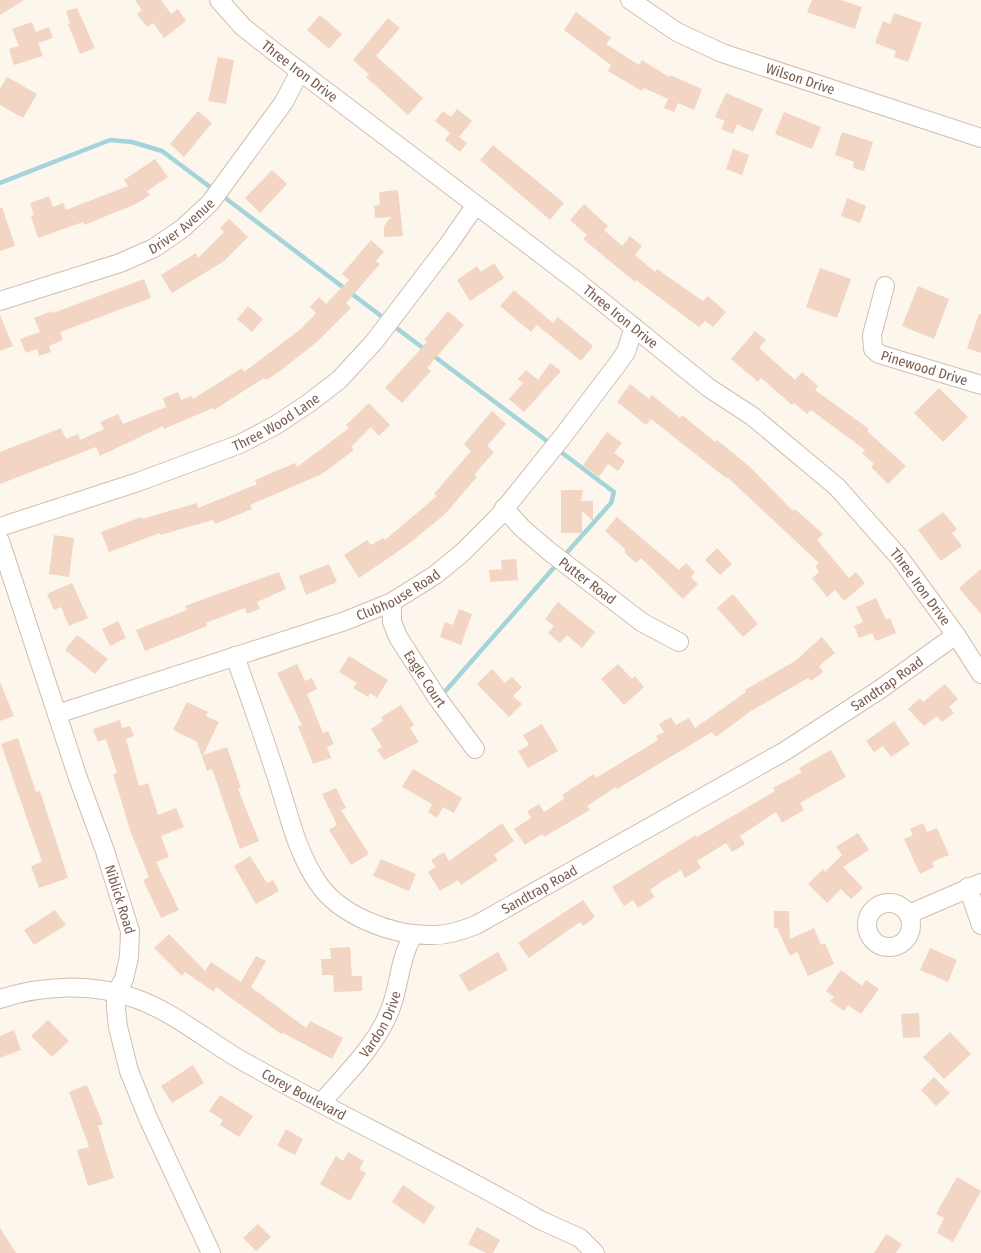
<svg xmlns="http://www.w3.org/2000/svg" width="981" height="1253" viewBox="0 0 981 1253" font-family="'Fira Sans Condensed',sans-serif">
<style>
.lines{fill:none;stroke-linecap:round;stroke-linejoin:round}
.stream{stroke:#a5d3da;stroke-width:4.5}
.building{fill:#f3d5c3}
.minor-casing{stroke:#d1beb0;stroke-width:20}
.minor{stroke:#fff;stroke-width:18}
.labels{text-anchor:middle;dominant-baseline:central;stroke-width:4;stroke-linejoin:round;paint-order:stroke}
.street-label{font-size:14px;fill:#7a5c4d;stroke:#fffaf3}
</style>
<rect width="100%" height="100%" fill="#fdf6ec"/>
<g class="lines">
<g class="stream">
<path d="M0,183L110,140L132,142L162,151L214,190"/>
<path d="M220,194L385,319"/>
<path d="M391,324L551,444"/>
<path d="M557,449L614,492L611,503L563,557"/>
<path d="M441,696L558,563"/>
</g>
</g>
<g class="building">
<path d="M0,0H24L0,15Z"/>
<path d="M135,0H161L171,14L178,9L186,21L164,38L153,23L147,27L137,14L142,10Z"/>
<path d="M812,0H841L862,7L855,29L807,12Z"/>
<path d="M77,8L95,48L80,54L68,24H70L66,11Z"/>
<path d="M576,12L611,38L606,44L639,65L642,60L669,77L670,75L702,89L694,110L678,103L674,112L664,108L668,99L644,88L642,91L608,71L611,65L564,30Z"/>
<path d="M894,13L922,23L908,62L894,57L896,51L875,43L883,21L890,24Z"/>
<path d="M320,15L342,34L329,49L307,30Z"/>
<path d="M388,18L400,28L376,56L423,98L408,115L366,77L369,74L353,60Z"/>
<path d="M32,22L36,32L49,27L53,38L38,43L43,56L14,65L9,49L19,46L12,29Z"/>
<path d="M218,57L234,60L226,104L208,101Z"/>
<path d="M7,77L37,94L23,118L0,105V89Z"/>
<path d="M726,93L763,109L753,132L737,124L733,134L721,129L725,121L715,117Z"/>
<path d="M457,109L472,121L459,137L467,143L460,152L445,140L450,133L435,121L443,111L451,117Z"/>
<path d="M198,111L212,123L184,157L170,144Z"/>
<path d="M784,112L821,127L812,149L775,134Z"/>
<path d="M842,132L873,142L864,171L853,168L854,162L835,155Z"/>
<path d="M493,145L564,203L550,220L480,160Z"/>
<path d="M733,149L749,155L742,175L726,169Z"/>
<path d="M155,159L168,177L147,191L150,195L136,204L84,225L83,222L38,238L31,216L34,215L30,203L49,196L53,207L63,203L66,210L128,186L124,180Z"/>
<path d="M272,170L287,184L260,213L245,198Z"/>
<path d="M398,190L403,236L384,237V226L391,217L375,218L374,206L380,205L379,192Z"/>
<path d="M847,198L866,206L860,223L841,216Z"/>
<path d="M584,204L608,226L604,230L622,246L630,236L642,246L635,255L655,272L657,269L703,301L708,296L726,312L713,327L705,321L699,327L636,280L635,282L583,239L587,235L570,220Z"/>
<path d="M2,207L15,246L0,251V208Z"/>
<path d="M229,219L248,237L224,261L172,293L161,275L196,253L198,258L224,232L220,228Z"/>
<path d="M371,240L384,252L376,261L380,264L346,303L351,308L318,341L276,374L266,380L264,378L214,410L213,408L164,429L163,426L100,456L96,447L0,484V452L61,428L66,439L78,434L80,440L104,429L100,422L118,414L123,424L166,407L163,398L178,392L181,400L192,396L193,399L242,368L244,372L302,328L316,313L310,307L319,297L326,304L349,280L342,274Z"/>
<path d="M494,263L504,278L470,301L457,280L477,266L481,272Z"/>
<path d="M820,268L851,279L837,318L806,307Z"/>
<path d="M144,279L151,298L60,332L63,340L49,346L51,352L39,356L37,349L26,353L20,339L40,332L34,318L52,311L53,313Z"/>
<path d="M918,286L949,299L934,339L902,326Z"/>
<path d="M514,290L553,323L558,317L593,346L581,361L537,325L531,332L500,306Z"/>
<path d="M248,306L263,319L252,332L237,319Z"/>
<path d="M448,311L464,325L427,368L431,371L402,403L385,388L427,342L424,340Z"/>
<path d="M979,314H981V353L967,348Z"/>
<path d="M0,315L13,346L0,351Z"/>
<path d="M755,331L766,340L759,348L775,362L795,380L802,372L818,386L815,390L869,429L867,431L906,466L888,484L871,467L874,464L862,453L865,450L811,410L807,414L794,403L792,405L761,378L758,382L731,359Z"/>
<path d="M550,363L561,371L524,412L509,399L523,383L518,379L526,370L538,380Z"/>
<path d="M630,384L649,399L652,395L680,418L682,415L715,442L717,440L750,467L793,511L795,509L823,534L817,540L849,578L856,572L865,583L844,601L835,590L827,597L812,578L819,572L815,566L819,563L727,477L726,478L651,419L646,425L617,402Z"/>
<path d="M939,388L968,417L943,442L914,413Z"/>
<path d="M369,403L390,425L379,436L371,427L351,447L354,450L322,474L250,505L252,509L215,524L213,520L160,535V533L109,552L101,532L141,517L142,519L197,503L198,508L257,484L255,480L295,463L297,467L349,428L346,425Z"/>
<path d="M492,411L506,424L487,446L494,452L474,475L477,477L444,515L406,546L359,578L344,555L367,540L371,545L383,538L385,540L437,496L434,494L471,451L464,444Z"/>
<path d="M607,432L622,443L614,453L625,461L618,471L608,464L599,477L583,465Z"/>
<path d="M561,490H583L581,501H593V521L582,511V533H561Z"/>
<path d="M943,512L957,529L952,533L962,546L941,561L918,530Z"/>
<path d="M617,517L679,570L686,563L695,572L691,577L698,584L683,599L641,558L636,563L624,552L626,550L605,531Z"/>
<path d="M54,535L74,538L69,577L49,574Z"/>
<path d="M717,548L732,564L720,575L705,560Z"/>
<path d="M516,559L518,580L490,582L489,570L502,569L501,560Z"/>
<path d="M329,564L337,582L306,595L299,576Z"/>
<path d="M981,569V614L959,588Z"/>
<path d="M279,572L286,589L257,602L260,609L247,614L245,608L206,623L207,626L145,651L136,630L187,610L185,606Z"/>
<path d="M72,583L88,618L69,626L61,607L54,610L47,594Z"/>
<path d="M733,594L758,624L743,637L717,608Z"/>
<path d="M876,598L886,620L890,618L896,633L876,641L872,633L859,638L854,626L863,622L856,607Z"/>
<path d="M558,602L595,632L582,648L567,635L560,643L548,633L554,626L545,619Z"/>
<path d="M459,609L472,614L461,645L440,637L445,622L453,625Z"/>
<path d="M118,621L126,638L110,646L102,629Z"/>
<path d="M77,635L108,659L95,674L65,650Z"/>
<path d="M822,637L835,653L819,666L823,672L811,681L808,678L751,711L716,737L712,732L617,789L616,787L587,806L590,810L544,837L542,834L525,845L514,829L531,818L527,811L539,804L544,812L565,798L562,795L594,774L596,778L658,740L656,736L664,732L659,724L671,717L676,725L689,718L695,728L746,692L745,690L795,661Z"/>
<path d="M349,656L388,680L377,698L370,693L368,697L353,688L357,683L339,672Z"/>
<path d="M297,664L305,681L312,678L317,689L307,694L323,733L328,731L334,744L327,747L331,758L313,764L298,726L302,725L277,673Z"/>
<path d="M618,664L632,679L635,676L644,687L624,705L601,679Z"/>
<path d="M492,669L505,683L512,677L522,687L513,696L522,704L509,717L477,684Z"/>
<path d="M0,682L14,716L0,721Z"/>
<path d="M945,684L958,699L949,707L954,713L942,722L937,716L924,726L908,709L920,698L923,702Z"/>
<path d="M187,702L208,712L206,716L219,722L203,755L227,747L241,788L238,789L259,841L240,849L212,769L207,771L197,742L173,730Z"/>
<path d="M401,705L414,725L410,728L419,742L384,760L377,750L382,747L371,729L383,721L381,717Z"/>
<path d="M120,720L122,728L130,726L134,736L126,739L139,786L148,783L158,815L176,808L184,827L161,836L169,857L156,862L179,910L161,918L143,880L149,877L131,833L113,774L117,773L106,739L98,742L93,729Z"/>
<path d="M894,721L910,744L891,757L883,746L874,752L866,741Z"/>
<path d="M542,724L558,751L528,768L518,751L529,745L523,735Z"/>
<path d="M18,738L36,792L40,791L68,878L39,888L31,866L42,862L1,744Z"/>
<path d="M831,750L846,777L800,803L804,810L782,823L776,812L740,836L745,844L732,852L726,843L697,861L701,868L685,878L681,870L661,882L650,890L655,897L638,908L633,900L624,906L612,887L696,835L697,837L775,791L773,788L802,772L799,768Z"/>
<path d="M413,769L462,798L454,813L443,807L437,818L428,812L432,804L402,787Z"/>
<path d="M336,788L346,808L341,810L369,854L351,865L329,830L337,825L322,794Z"/>
<path d="M502,823L514,841L494,855L498,860L461,885L458,880L440,891L428,872L436,867L431,860L444,852L449,861Z"/>
<path d="M923,823L927,832L937,828L949,855L932,862L934,867L920,874L904,839L913,835L910,829Z"/>
<path d="M858,833L869,850L843,867L863,888L851,899L841,889L827,903L808,884L823,869L825,872L842,855L836,847Z"/>
<path d="M250,856L267,883L273,880L279,891L256,904L234,866Z"/>
<path d="M381,859L416,874L409,891L373,876Z"/>
<path d="M583,900L595,917L583,926L580,922L529,958L518,943Z"/>
<path d="M55,910L66,925L34,945L24,930Z"/>
<path d="M774,911H789L790,939L814,928L821,945L825,943L834,964L808,976L797,952L790,956L777,928H774Z"/>
<path d="M169,934L205,971L211,962L241,982L256,956L266,961L251,987L306,1028L310,1021L343,1038L332,1059L283,1033L281,1034L216,987L214,992L185,972L182,976L154,948Z"/>
<path d="M350,947L352,976H362V991L334,992L333,975H322L321,959H331L330,948Z"/>
<path d="M930,948L957,960L948,982L920,970Z"/>
<path d="M498,952L508,970L469,992L459,975Z"/>
<path d="M841,970L862,986L866,980L879,989L861,1014L848,1005L844,1011L830,1001L834,997L826,991Z"/>
<path d="M919,1013L920,1037L903,1038L901,1014Z"/>
<path d="M48,1020L69,1041L52,1057L31,1036Z"/>
<path d="M14,1030L21,1050L0,1058V1036Z"/>
<path d="M950,1032L971,1054L944,1079L923,1057Z"/>
<path d="M193,1065L204,1083L172,1103L161,1086Z"/>
<path d="M934,1077L950,1093L936,1106L921,1090Z"/>
<path d="M87,1085L103,1124L98,1126L114,1178L88,1186L77,1150L89,1147L69,1092Z"/>
<path d="M220,1095L253,1116L239,1137L220,1125L223,1120L209,1111Z"/>
<path d="M286,1129L303,1139L295,1155L277,1146Z"/>
<path d="M348,1152L364,1161L359,1169L366,1173L350,1201L320,1184L336,1156L343,1161Z"/>
<path d="M957,1177L981,1191L953,1242L937,1233L944,1218L936,1214Z"/>
<path d="M403,1185L435,1207L424,1224L392,1202Z"/>
<path d="M258,1224L271,1237L256,1251L243,1238Z"/>
<path d="M477,1227L500,1240L493,1253H486L468,1244Z"/>
<path d="M0,1228L16,1253H0Z"/>
<path d="M886,1234L902,1244L896,1253H874Z"/>
</g>
<g class="lines">
<defs>
<g id="minor">
<path id="s1" d="M219,0L243,27L285,60L579,283L709,388L752,416L837,487L899,557L956,635L981,674"/>
<path id="s2" d="M630,0L677,32L722,53L981,138"/>
<path id="s3" d="M885,286L872,335L873,349L879,354L981,385"/>
<path id="s4" d="M0,301L120,263L154,248L183,228L210,203L284,102L300,71"/>
<path id="s5" d="M504,508L522,528L550,552L643,623L679,642"/>
<path id="s6" d="M0,527L138,482L240,444L276,425L309,403L339,380L374,342L448,245L475,206"/>
<path id="s7" d="M0,541L78,778L105,851L130,931L129,957L124,979L116,993V1009L118,1027L129,1071L148,1118L211,1253"/>
<path id="s8" d="M392,602V622L398,637L438,699L475,749"/>
<path id="s9" d="M235,656C249,696 264,737 277,778C289,814 296,851 318,883C339,915 391,935 428,935C445,936 460,931 476,925L785,751L879,690L956,635"/>
<path id="s10" d="M57,714L345,621L392,602L435,575L462,553L498,517L563,436L616,366L626,352L634,327"/>
<path d="M968,887L981,925"/>
<circle cx="889" cy="925" r="22"/>
<path d="M909,914L981,883"/>
<path id="s11" d="M0,999C42,985 92,983 134,998C172,1011 205,1039 239,1059C338,1115 442,1163 540,1220L580,1238L595,1253"/>
<path id="s12" d="M322,1102C346,1074 376,1046 390,1010C400,985 399,958 414,934"/>
</g>
</defs>
<use href="#minor" class="minor-casing"/>
<use href="#minor" class="minor"/>
</g>
<g class="labels">
<g class="street-label">
<text stroke="none"><textPath href="#s1" startOffset="108">Three Iron Drive</textPath></text>
<text stroke="none"><textPath href="#s2" startOffset="189">Wilson Drive</textPath></text>
<text stroke="none"><textPath href="#s4" startOffset="198">Driver Avenue</textPath></text>
<text stroke="none"><textPath href="#s1" startOffset="512">Three Iron Drive</textPath></text>
<text stroke="none"><textPath href="#s3" startOffset="120">Pinewood Drive</textPath></text>
<text stroke="none"><textPath href="#s6" startOffset="296">Three Wood Lane</textPath></text>
<text stroke="none"><textPath href="#s5" startOffset="111">Putter Road</textPath></text>
<text stroke="none"><textPath href="#s1" startOffset="918">Three Iron Drive</textPath></text>
<text stroke="none"><textPath href="#s10" startOffset="362">Clubhouse Road</textPath></text>
<text stroke="none"><textPath href="#s8" startOffset="86">Eagle Court</textPath></text>
<text stroke="none"><textPath href="#s9" startOffset="894">Sandtrap Road</textPath></text>
<text stroke="none"><textPath href="#s9" startOffset="490">Sandtrap Road</textPath></text>
<text stroke="none"><textPath href="#s7" startOffset="378">Niblick Road</textPath></text>
<text stroke="none"><textPath href="#s12" startOffset="98">Vardon Drive</textPath></text>
<text stroke="none"><textPath href="#s11" startOffset="332">Corey Boulevard</textPath></text>
</g>
</g>
</svg>
